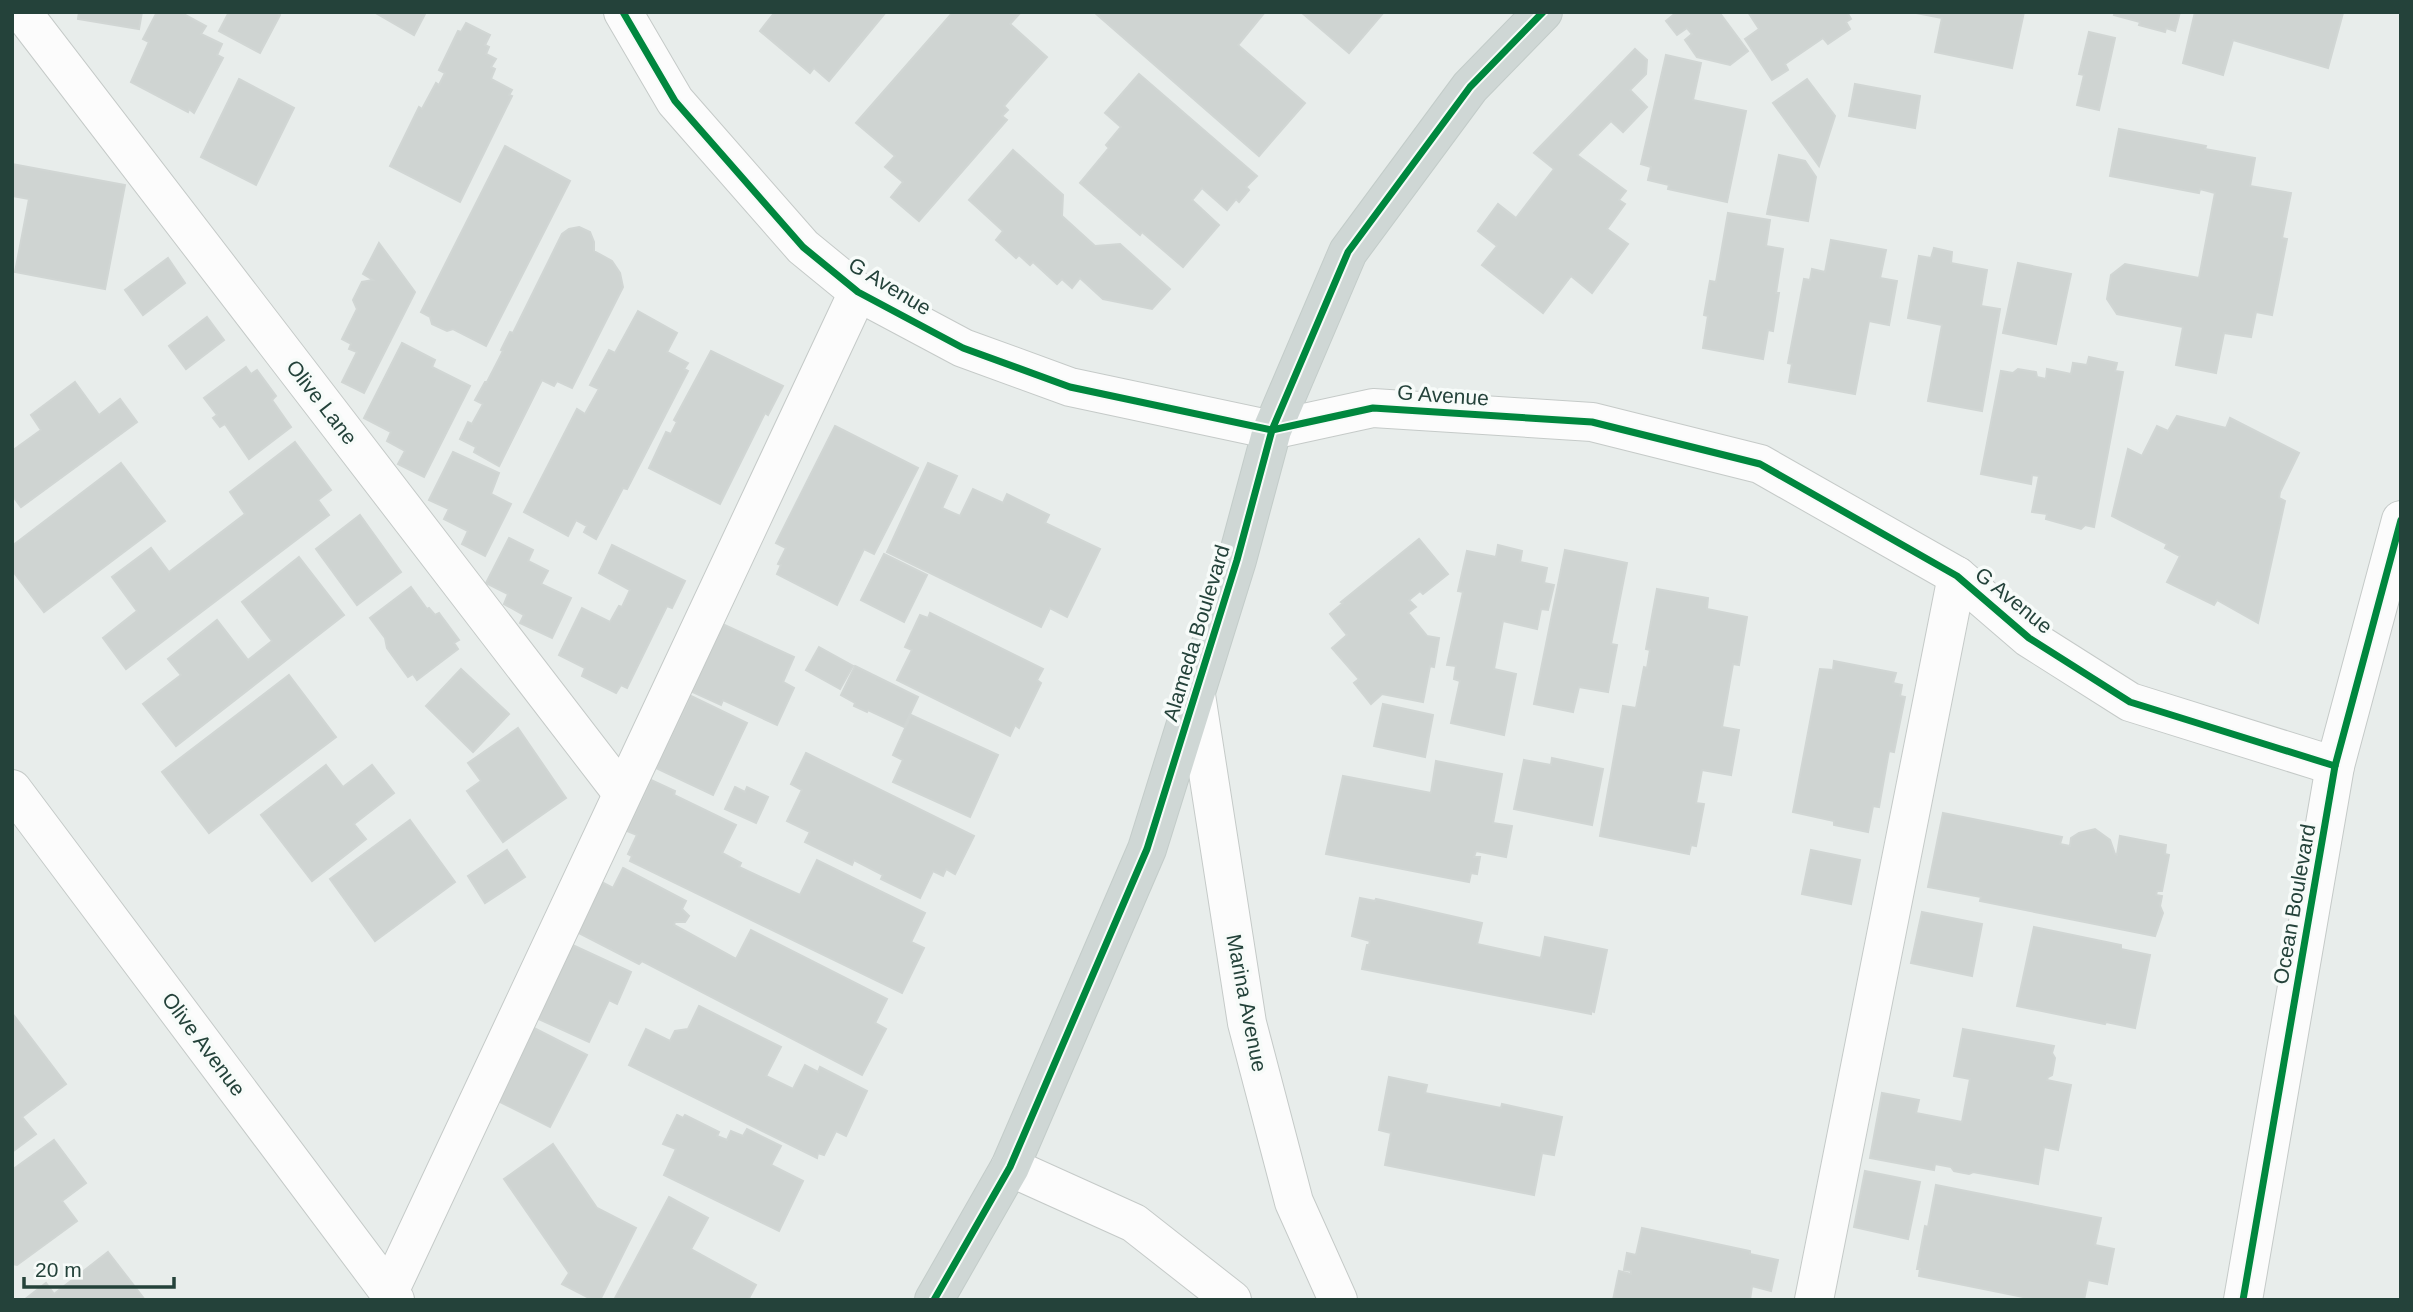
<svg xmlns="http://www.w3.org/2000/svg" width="2413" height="1312" viewBox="0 0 2413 1312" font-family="Helvetica,sans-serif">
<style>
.building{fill:#cfd4d2;stroke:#d1d6d4;stroke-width:2}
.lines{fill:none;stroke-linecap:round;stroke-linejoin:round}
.minor-casing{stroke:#c5cac8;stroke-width:40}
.major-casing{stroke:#c3ccc9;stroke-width:40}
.minor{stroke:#fcfcfc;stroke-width:38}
.major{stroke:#cfd7d5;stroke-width:38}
.cycleway-casing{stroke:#f7fbf9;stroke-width:11}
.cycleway{stroke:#00873e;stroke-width:7}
.labels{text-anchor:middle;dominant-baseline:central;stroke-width:7;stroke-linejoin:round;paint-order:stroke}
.street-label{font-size:21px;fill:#24423a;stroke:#f7fbf9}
</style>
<rect width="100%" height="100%" fill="#e8edeb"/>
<g class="building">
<path d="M79,12H142L139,29L78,19Z"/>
<path d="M157,12H180L206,26L201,34L222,44L217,55L223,58L194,113L189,109L188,112L131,82L149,42L143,39Z"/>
<path d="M229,12H276L280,15L260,53L219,31Z"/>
<path d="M374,12H425V14L414,35Z"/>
<path d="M775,12H886L829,81L814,68L810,73L760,31Z"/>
<path d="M953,12H1021L1010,24L1047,57L1004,106L1008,110L1002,116L1007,120L919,221L891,197L903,182L885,167L895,156L856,123Z"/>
<path d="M1094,12H1265L1238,45L1305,103L1259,156Z"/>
<path d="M1301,12H1384L1349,53Z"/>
<path d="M1677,12H1719L1748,51L1730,65L1697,57L1685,40L1692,34L1687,28L1677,35L1666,21Z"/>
<path d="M1748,12H1847L1851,19L1846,22L1850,29L1828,44L1823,38L1785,64L1788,70L1772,80L1745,39L1759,29Z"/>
<path d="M1911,12H2024L2012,68L1935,52L1942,18Z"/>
<path d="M2115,12H2180L2175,31L2166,28L2165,32L2139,25L2140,22L2114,15Z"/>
<path d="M2195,12H2339L2343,13L2328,68L2233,40L2223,75L2183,63Z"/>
<path d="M466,23L490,35L485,45L489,47L486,54L496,59L491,67L495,69L491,79L512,90L509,95L512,96L460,202L390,166L419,107L422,109L436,83L439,85L445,73L439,70L458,31L461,32Z"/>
<path d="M2089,32L2115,38L2099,110L2077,105L2084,75L2079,74Z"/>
<path d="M1635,49L1647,60L1646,74L1630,90L1647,107L1623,132L1611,121L1577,155L1626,191L1619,200L1625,204L1607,229L1628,244L1592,293L1571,276L1543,313L1482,265L1497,246L1478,231L1498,204L1516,218L1554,169L1534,153Z"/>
<path d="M1666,55L1701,63L1693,100L1746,111L1727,202L1668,189L1669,185L1648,180L1651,167L1641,164Z"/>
<path d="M1139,74L1257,176L1246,187L1249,190L1239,202L1236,199L1227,210L1202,188L1192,200L1219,225L1183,267L1142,232L1140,235L1080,183L1109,148L1106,145L1121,127L1105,113Z"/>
<path d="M239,79L294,108L256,185L201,157Z"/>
<path d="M1807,79L1835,116L1819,166L1773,103Z"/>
<path d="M1855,84L1920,96L1915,128L1849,116Z"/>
<path d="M2119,129L2206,146L2205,149L2255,158L2250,186L2291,193L2282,238L2287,239L2272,315L2256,312L2251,337L2224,333L2216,373L2176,365L2183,327L2117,314L2107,299L2111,275L2125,264L2199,278L2215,193L2200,189L2199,193L2110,176Z"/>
<path d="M505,146L570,181L486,346L453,329L447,331L432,324L430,317L421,312Z"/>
<path d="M1013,150L1063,195L1062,216L1095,246L1120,244L1170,289L1152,309L1103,299L1080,278L1072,288L1062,279L1057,284L1033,262L1030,265L1019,255L1016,258L996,240L1003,231L969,200Z"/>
<path d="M1779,155L1805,161L1816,177L1808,221L1767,214Z"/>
<path d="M12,164L125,185L105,289L15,272L29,199L12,196Z"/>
<path d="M1728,213L1770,220L1766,246L1783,249L1776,293H1779L1773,331L1768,330L1763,359L1703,348L1708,316L1704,315L1710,281L1716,282Z"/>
<path d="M579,227L590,232L594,242V251L612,261L620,273L623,287L572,388L557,381L554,386L542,380L499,466L474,452L476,447L460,439L468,422L472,424L483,404L475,400L485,382H487L503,351L501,350L510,332L513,333L562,234L569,229Z"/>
<path d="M1831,240L1886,250L1880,278L1897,281L1889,325L1869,321L1855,394L1789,382L1792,364L1788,363L1804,279L1810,280L1812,269L1825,272Z"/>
<path d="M379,243L415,292L364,393L342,382L357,352L349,349L351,344L342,339L357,309L353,300L362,282L373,280L363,274Z"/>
<path d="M1934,248L1952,252L1951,263L1987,270L1981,306L2000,309L1982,411L1928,401L1942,325L1908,318L1919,256L1931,258Z"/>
<path d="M168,258L185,283L143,315L125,290Z"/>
<path d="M2018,263L2071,274L2056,344L2003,333Z"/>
<path d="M638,311L677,333L667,352L688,363L684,369L688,371L627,489L623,488L596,539L584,532L587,526L576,520L568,536L524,512L577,409L585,414L599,389L590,385L609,350L615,353Z"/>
<path d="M207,317L224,340L186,369L169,346Z"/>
<path d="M402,343L435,360L432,367L470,386L424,477L398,464L405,451L387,441L391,432L364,418Z"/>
<path d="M711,351L783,386L768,415L765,413L720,504L649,468L666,432L671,434L677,422L674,420Z"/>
<path d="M2089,357L2117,363L2115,371L2123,372L2094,527L2085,525L2081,529L2046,519L2047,514L2032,512L2039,476L2032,475L2031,484L1981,474L2001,371L2013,373L2018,369L2036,372L2037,377L2046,379L2047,369L2071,374L2073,363L2087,365Z"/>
<path d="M246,367L251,374L257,370L276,396L272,400L291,427L249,459L225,424L220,427L213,418L217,415L204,398Z"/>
<path d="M75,382L99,415L120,399L137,422L21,507L12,495V451L41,430L31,415Z"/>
<path d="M2177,416L2226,428L2230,418L2299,453L2280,492L2279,498L2285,501L2258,623L2217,600L2214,605L2167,582L2180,556L2165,548L2167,544L2112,516L2128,449L2142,456L2157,426L2168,431Z"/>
<path d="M835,426L918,468L874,554L864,549L837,605L777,574L781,565L778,564L786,548L776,543Z"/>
<path d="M295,442L331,490L318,500L329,515L126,669L103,638L137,611L112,577L151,548L169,572L245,514L230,492Z"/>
<path d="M453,452L499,473L491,494L511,504L485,556L462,544L468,531L444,519L449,509L429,500Z"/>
<path d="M121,463L165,521L44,612L12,570V546Z"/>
<path d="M928,463L957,476L942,508L960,516L973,489L1003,503L1007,494L1049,515L1045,523L1100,549L1067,617L1050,608L1041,627L887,552Z"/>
<path d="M360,515L401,572L357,605L316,549Z"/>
<path d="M509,538L533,550L528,561L548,571L541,584L571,598L552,638L520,623L524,615L504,604L508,594L486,583Z"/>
<path d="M1419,539L1448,574L1423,594L1420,591L1409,600L1416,607L1408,613L1427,636L1439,638L1434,667L1430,666L1423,702L1382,694L1371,704L1354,683L1359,679L1332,648L1347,635L1330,614L1343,603L1341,602Z"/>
<path d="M612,545L685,581L672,608L667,606L627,688L621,685L616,693L582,676L585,668L559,655L582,608L610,622L619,606L622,607L630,590L599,573Z"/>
<path d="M1498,545L1522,551L1520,562L1547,568L1544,583L1554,585L1548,610L1541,609L1537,629L1503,621L1494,669L1516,674L1504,735L1451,723L1460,681L1454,679L1456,666L1447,665L1463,592L1458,591L1467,551L1496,557Z"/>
<path d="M1565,550L1627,563L1611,644L1617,645L1608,692L1579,687L1573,712L1534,704Z"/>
<path d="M884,554L927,575L904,622L861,600Z"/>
<path d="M299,557L344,615L176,746L143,704L181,675L168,659L217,620L248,660L272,641L242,602Z"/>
<path d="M411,587L427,609L429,608L435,615L439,613L459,640L454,643L458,649L417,680L413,674L408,677L387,648L385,638L370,618Z"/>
<path d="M1657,589L1708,598L1707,609L1747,617L1739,665L1733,664L1722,727L1739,730L1731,775L1702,770L1696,803L1704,804L1696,846L1691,845L1689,854L1600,836L1623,706L1636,708L1644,667L1647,668L1650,650L1646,649Z"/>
<path d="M930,613L1043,669L1037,680L1041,683L1019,728L1015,725L1010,736L897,680L912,650L905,647L920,615L928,618Z"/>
<path d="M718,622L794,657L783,682L794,688L777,725L723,700L721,705L686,689Z"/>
<path d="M819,647L853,666L840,689L806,670Z"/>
<path d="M1834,661L1896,673L1893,683L1902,685L1900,696L1905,697L1894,752L1889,751L1879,807L1873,806L1868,832L1834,825V821L1793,812L1820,669L1833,670Z"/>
<path d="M855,666L918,697L904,727L868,710L867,712L854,706L855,703L841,695Z"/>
<path d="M461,669L509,714L473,752L426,706Z"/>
<path d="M289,675L336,737L209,833L162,772Z"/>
<path d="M691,696L747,723L713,795L656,768Z"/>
<path d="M1383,704L1433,715L1425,757L1374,746Z"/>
<path d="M911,715L998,755L970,817L893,782L903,760L893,755Z"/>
<path d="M518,728L566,798L503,842L467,791L481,781L468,763Z"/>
<path d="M806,753L974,836L955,874L946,869L943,876L933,871L920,898L881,879L883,875L854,860L852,865L805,842L810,832L787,821L802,790L791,784Z"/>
<path d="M1552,758L1603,769L1592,825L1514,809L1524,760L1551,765Z"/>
<path d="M1436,761L1502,774L1493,823L1512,826L1506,857L1476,851L1474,857H1480L1477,874L1471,873L1469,882L1326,854L1343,776L1431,793Z"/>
<path d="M326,765L343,787L372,765L394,793L354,824L366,839L312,881L261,815Z"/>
<path d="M651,780L675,791L674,795L736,825L722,853L741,863L739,867L800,895L817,860L925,913L911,942L924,948L902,993L630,861L632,856L628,854L637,835L627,831Z"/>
<path d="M735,787L745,792L747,787L768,797L756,823L725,809Z"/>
<path d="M1943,813L2062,837L2060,844L2070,846L2071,838L2079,833L2095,829L2110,840L2115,854L2117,855L2120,836L2166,845L2165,854L2169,855L2162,891H2157L2156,895L2162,896L2160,906L2163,913L2155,936L1980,901L1981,897L1928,887Z"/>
<path d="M410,820L455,882L375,941L330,879Z"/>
<path d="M507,850L525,877L485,903L468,876Z"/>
<path d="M1811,850L1860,860L1851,904L1802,894Z"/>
<path d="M623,868L686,901L682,909L689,916L685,922H675L674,925L736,959L751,930L887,999L875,1023L886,1029L862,1075L642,961L639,964L575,931L600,881L613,888Z"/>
<path d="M1360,898L1375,901L1376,899L1482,923L1477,944L1541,958L1545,937L1607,950L1594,1012L1591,1011V1014L1362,969L1367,945H1369L1370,941L1352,936Z"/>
<path d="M1922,912L1982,924L1972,976L1911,963Z"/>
<path d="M2034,927L2121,945V949L2150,955L2135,1028L2106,1022L2105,1024L2017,1006Z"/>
<path d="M566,942L631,972L617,1004L609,1000L589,1042L532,1016Z"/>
<path d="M699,1006L781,1047L766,1076L793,1089L805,1065L818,1072L820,1067L867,1091L846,1136L836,1131L824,1155L818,1153L817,1158L629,1065L646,1029L670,1041L675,1031L688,1029Z"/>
<path d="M12,1013L66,1084L22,1117L36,1134L12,1152Z"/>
<path d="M528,1025L587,1055L550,1127L492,1098Z"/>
<path d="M1963,1029L2054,1046L2052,1053L2055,1058L2052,1075L2048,1077L2047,1080L2071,1085L2058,1150L2044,1147L2038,1184L1973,1172L1969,1174L1954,1171L1951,1167L1935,1164L1934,1170L1870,1158L1882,1093L1919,1100L1916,1113L1962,1122L1970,1079L1954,1076Z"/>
<path d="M1389,1077L1427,1085L1425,1093L1501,1108L1502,1104L1562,1117L1554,1155L1542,1153L1534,1195L1385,1165L1391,1133L1379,1130Z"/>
<path d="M677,1115L683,1118L685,1115L719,1132L717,1136L727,1140L731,1131L743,1136L747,1129L781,1146L771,1165L803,1181L779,1231L664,1175L676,1149L663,1144Z"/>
<path d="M54,1140L86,1183L62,1201L77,1221L17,1265L12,1264V1170Z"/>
<path d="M553,1144L597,1208L636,1228L600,1300H593L562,1284L569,1273L504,1179Z"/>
<path d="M1865,1171L1920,1182L1908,1239L1854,1227Z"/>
<path d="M1936,1185L2101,1218L2095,1245L2114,1249L2107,1284L2088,1280L2084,1300H2038L1919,1276L1920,1269H1917L1925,1226L1928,1227Z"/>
<path d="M669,1197L708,1218L691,1249L756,1285L748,1300H614Z"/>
<path d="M1642,1228L1750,1251V1254L1778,1260L1771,1291L1752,1286L1750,1300H1613L1619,1271L1631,1274V1271L1624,1270L1627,1253L1636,1255Z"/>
<path d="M108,1252L145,1300H24L46,1283L54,1294Z"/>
</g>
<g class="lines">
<defs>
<g id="minor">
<path d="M22,12L622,793"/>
<path d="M623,12L675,101L803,247L858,292L963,348L1070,387L1272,430L1373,408L1592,422L1760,464L1957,576L2029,638L2130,702L2335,766"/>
<path d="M1196,695L1247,1023L1294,1202L1338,1300"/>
<path d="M12,789L395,1300"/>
<path d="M1010,1167L1134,1223L1232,1300"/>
<path d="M389,1292L858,292"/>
<path d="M1814,1300L1957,576"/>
<path d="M2243,1300L2335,766L2401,520"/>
</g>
<path id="major" d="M934,1300L1010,1167L1147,849L1237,560L1272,430L1348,252L1470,87L1543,12"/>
</defs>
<use href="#minor" class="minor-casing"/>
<use href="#major" class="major-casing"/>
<use href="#minor" class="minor"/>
<use href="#major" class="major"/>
<defs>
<g id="cycleway">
<path d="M623,12L675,101L803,247L858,292L963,348L1070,387L1272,430L1373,408L1592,422L1760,464L1957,576L2029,638L2130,702L2335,766"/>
<path d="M934,1300L1010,1167L1147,849L1237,560L1272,430L1348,252L1470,87L1543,12"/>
<path d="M2243,1300L2335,766L2401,520"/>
</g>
</defs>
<use href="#cycleway" class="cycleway-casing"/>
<use href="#cycleway" class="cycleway"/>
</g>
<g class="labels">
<g class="street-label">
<text transform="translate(890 286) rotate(31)">G Avenue</text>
<text transform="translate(1443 395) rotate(4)">G Avenue</text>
<text transform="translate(322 402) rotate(52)">Olive Lane</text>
<text transform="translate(2014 600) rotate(39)">G Avenue</text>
<text transform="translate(1196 633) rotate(-73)">Alameda Boulevard</text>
<text transform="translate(2294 904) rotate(-80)">Ocean Boulevard</text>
<text transform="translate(1247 1003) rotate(79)">Marina Avenue</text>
<text transform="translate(204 1044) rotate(53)">Olive Avenue</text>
</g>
</g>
<rect width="2413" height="1312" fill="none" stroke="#24423a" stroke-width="28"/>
<path d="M24 1277v10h150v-10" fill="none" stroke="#24423a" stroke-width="3.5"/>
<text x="35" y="1277" font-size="21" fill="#24423a" stroke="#f7fbf9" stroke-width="5" paint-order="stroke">20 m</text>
</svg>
